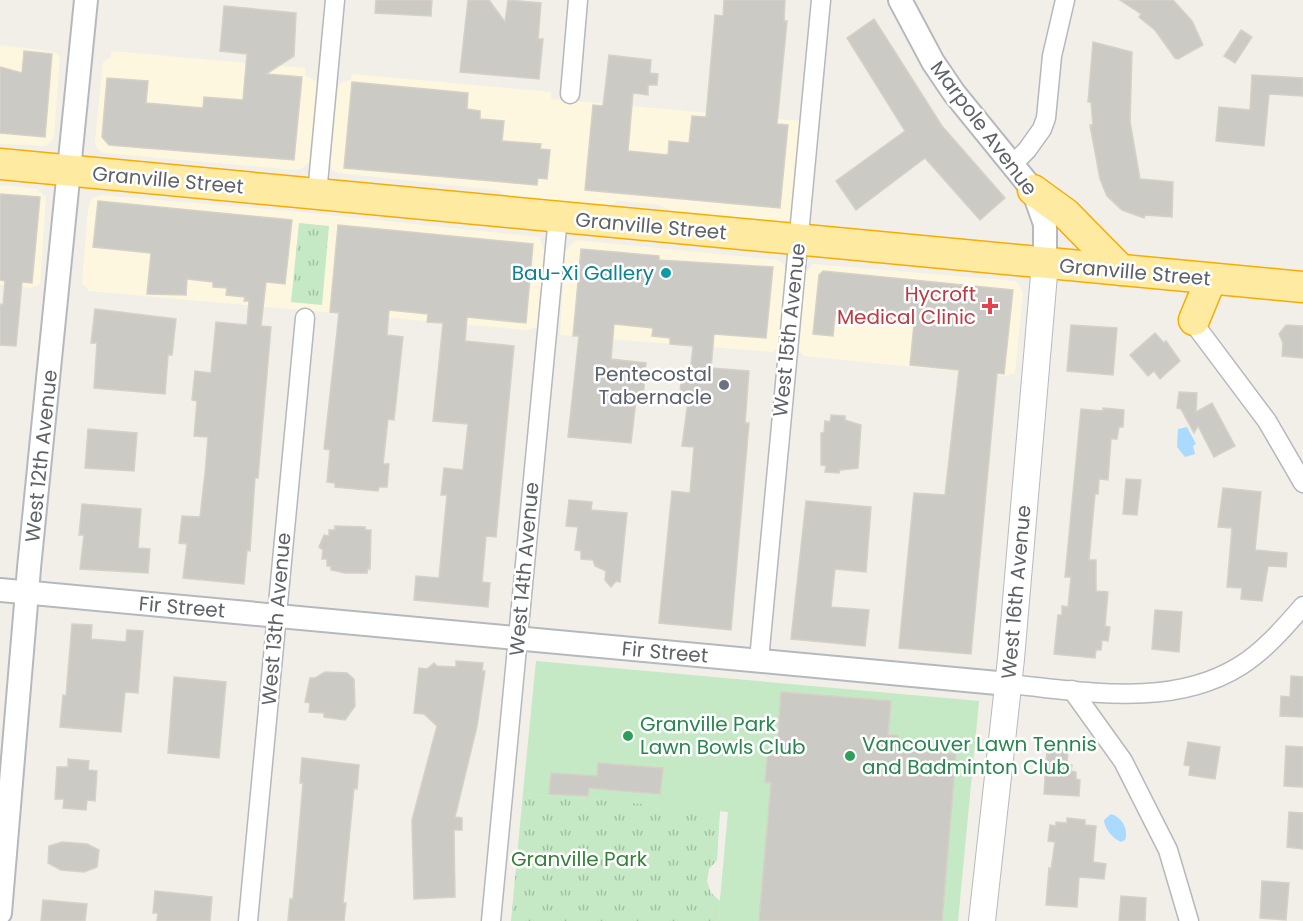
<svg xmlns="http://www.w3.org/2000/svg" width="1303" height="921" viewBox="0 0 1303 921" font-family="Poppins,sans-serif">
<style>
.commercial{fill:#fef7e0}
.grass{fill:#c5e8c5}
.park{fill:url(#park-tufts)}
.water{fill:#aadaff}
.building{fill:#cccac5;stroke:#d6d1c6;stroke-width:1.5}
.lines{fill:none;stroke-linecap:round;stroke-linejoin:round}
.minor-casing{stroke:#b5b8bc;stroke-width:21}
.tertiary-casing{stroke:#b5b8bc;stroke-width:26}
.secondary-casing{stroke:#b6babf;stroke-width:28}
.trunk-casing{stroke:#f9ab00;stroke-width:33}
.minor{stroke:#fff;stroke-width:18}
.tertiary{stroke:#fff;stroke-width:22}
.secondary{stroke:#fff;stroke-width:26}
.trunk{stroke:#feeaa1;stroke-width:30}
.culture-dot{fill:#0f9aa8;stroke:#fff;stroke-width:2}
.health-dot{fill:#e0444e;stroke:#fff;stroke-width:2}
.worship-dot{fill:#6b7280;stroke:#fff;stroke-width:2}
.leisure-dot{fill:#2e9e5b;stroke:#fff;stroke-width:2}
.labels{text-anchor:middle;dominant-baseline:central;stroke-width:5;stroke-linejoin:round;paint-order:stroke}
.street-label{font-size:20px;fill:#5f6368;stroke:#fff}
.culture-label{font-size:20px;fill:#0d838f;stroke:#fff;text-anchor:end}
.health-label{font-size:20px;fill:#be3a42;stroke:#fff;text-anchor:end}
.worship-label{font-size:20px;fill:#5b616d;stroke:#fff;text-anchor:end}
.leisure-label{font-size:20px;fill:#27864d;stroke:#fff;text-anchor:start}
.park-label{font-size:20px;fill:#348238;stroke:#fff}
</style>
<defs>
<pattern id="park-tufts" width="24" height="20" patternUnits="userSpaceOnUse" patternTransform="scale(1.5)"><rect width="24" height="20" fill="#c5e8c5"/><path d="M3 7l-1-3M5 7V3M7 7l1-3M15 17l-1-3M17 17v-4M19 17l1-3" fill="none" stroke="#a3c0a4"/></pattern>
</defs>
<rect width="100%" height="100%" fill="#f1efe8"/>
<g class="commercial">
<path d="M0,45L54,52L60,56L54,138L46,146L0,144Z"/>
<path d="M111,51L305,68V75L317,82L309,162L303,168L296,170L103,153L97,148L95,140L103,62L111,57Z"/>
<path d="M352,74L551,92V99L802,121L791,218L786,223L676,213L660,205L619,201L605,207L510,197L497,190L339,173L332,170L330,162L338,87L340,83L351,80Z"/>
<path d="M0,185L37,189L46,197L40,284L31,288L0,285Z"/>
<path d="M100,195L290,211L539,237L544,249L538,324L535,328L526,330L89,291L82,283L88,210L91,199Z"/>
<path d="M576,240L779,260L784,265L786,272L778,348L772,352L560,335L565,251Z"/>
<path d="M813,264L1016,281L1023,293L1015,373L1006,376L804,356L798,350L805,275Z"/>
</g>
<path class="grass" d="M536,661L979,701L958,921H718L728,812L523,793Z"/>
<g class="park">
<path d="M299,223L329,226L322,305L291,302Z"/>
<path d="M523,793L720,811L717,860L709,869L707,881L711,893L720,901L718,921H511Z"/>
</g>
<g class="water">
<path d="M1187,427L1196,444L1193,446L1195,454L1185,457L1177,447L1178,429Z"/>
<path d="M1111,814C1122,817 1129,830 1125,840L1121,842C1113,839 1104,828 1104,820Z"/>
</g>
<g class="building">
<path d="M376,0H432L431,16L375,13Z"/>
<path d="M468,0H489L505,22L508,0L541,3L538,39H543L539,79L460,72Z"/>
<path d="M724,0H785L784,21H787L777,124L788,125L780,208L585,190L593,105L603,106L609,55L651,60L650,73L658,74L657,85H648V95L633,93L628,151L668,155L669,141L689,143L692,116L706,117L715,15L723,16Z"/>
<path d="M1120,0H1173L1192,21L1203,45L1178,59L1175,58L1155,30L1139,17L1141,14Z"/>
<path d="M224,6L296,13L294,56L266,74L302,77L294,160L109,145L102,137L107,78L148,81L146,103L203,108L204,97L243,100L247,54L220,51Z"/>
<path d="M874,19L942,126L1005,198L980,220L925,158L856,210L836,181L905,131L847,38Z"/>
<path d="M1241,30L1252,37L1235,63L1224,56Z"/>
<path d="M1093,42L1132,52L1130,122L1140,179L1173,182L1172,217L1145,215L1144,218L1122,210L1107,196L1100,179L1090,125H1093L1091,102H1088Z"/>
<path d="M24,51L52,54L45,137L0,133V67L22,73Z"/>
<path d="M1252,75L1303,78V96L1269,94L1264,146L1216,141L1219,107L1250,110Z"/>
<path d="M352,82L468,93L467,109L480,111V119L504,121L502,141L541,144L540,149L550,150L547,179L538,178L537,185L344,168Z"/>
<path d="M0,194L40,197L32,283L22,282L16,346L0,345V304L3,305L5,281L0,280Z"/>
<path d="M98,201L292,220L285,284L266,282L261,326L271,327L258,478H255L250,551L247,550L244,584L183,578L187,544L179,543L182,516L200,517L205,473L208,437L194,436L197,401L192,400L195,371L211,373L216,322L247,325L249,301H244L245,297L226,295L227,288L213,287V282L187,279L186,295L147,294L151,253L93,247Z"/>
<path d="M338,225L533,244L526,323L467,317L465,341L514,346L496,537L486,536L482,582L490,583L488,607L414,600L416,576L439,578L447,495H441L444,468L463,470L468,424L433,421L443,323L427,322L428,314L389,310L387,335L403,337L394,420L388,419L383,464H389L387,487H379L378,491L335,487V483L327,482L330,450L324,449L339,313L330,312Z"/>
<path d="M581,249L659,256V260L773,267L766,338L714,334L711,368L749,371L745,423H749L731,630L659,623L672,491L690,493L694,447L682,446L689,393L680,392L682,372L690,373L693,346L670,344V338L652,336L653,328L614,324L611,359L646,363L643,400H636L631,443L568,437L579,336H573Z"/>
<path d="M823,271L1013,290L1004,374L997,373L971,654L899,648L914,493L945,495L959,370L910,365L914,324L835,316L833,336L813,334L819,275Z"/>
<path d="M95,309L176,319L172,355H168L165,394L94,388L97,343H91Z"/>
<path d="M1071,325L1117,328L1113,375L1067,371Z"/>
<path d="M1286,325L1303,326V358L1282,356L1283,343L1279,334Z"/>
<path d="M1155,333L1164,343L1166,341L1180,361L1160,379L1154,371L1148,376L1130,355Z"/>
<path d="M1179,392L1197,393L1196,412L1212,403L1235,446L1214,457L1198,426L1194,433L1181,409L1177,408Z"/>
<path d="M1103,408L1124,410L1123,427H1119L1117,439H1111L1108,480L1099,479L1098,494H1095L1089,560H1096V591L1108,592L1105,626L1110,627L1108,641L1102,640L1101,650H1096L1095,658L1054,654L1058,615H1062V606L1068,607L1071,577H1065L1081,409L1103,411Z"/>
<path d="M831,415L845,416V420L861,425L858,468L840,470L839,473L825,472L826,466L821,465V433H824L825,421L830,422Z"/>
<path d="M88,429L137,433L134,471L85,468Z"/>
<path d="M1126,479L1141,480L1137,515L1123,514Z"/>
<path d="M1223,488L1261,492L1255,550L1287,553L1286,567L1268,566L1262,601L1241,599L1242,588L1227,587L1232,528L1218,527Z"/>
<path d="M569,500L592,502L591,510L627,513L620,582L616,581L611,587L605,580L606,571L595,566L593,560L581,559V551L575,550L578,527L566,526Z"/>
<path d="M806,501L871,507L866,572L835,569L831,607L869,610L865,646L791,639Z"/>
<path d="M82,504L141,509L138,548L150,549L148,573L80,569L84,535H79Z"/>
<path d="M335,526L365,527V530H371L370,569L368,568L367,573H345L331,570V566H327V559H322L323,550L319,547L324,535L329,536V530H335Z"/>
<path d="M1155,610L1182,612L1179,652L1152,649Z"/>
<path d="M72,624L92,625L91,639L126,642L127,630L143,631L138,693L125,692L121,732L60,727L63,695L66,696Z"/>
<path d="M456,661L483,663L482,671H485L477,726L455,817L462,818V830H454L455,897L414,899L412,820L437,726L424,714L414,713L419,668L427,669L434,663L437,666L456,667Z"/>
<path d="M325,672L347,673L354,679L355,706L345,720L324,717V713L309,712L310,703L305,702L310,678H315Z"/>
<path d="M1291,676L1303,677V717L1280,716L1281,696L1290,697Z"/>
<path d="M174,677L226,682L219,758L168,753Z"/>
<path d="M781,692L891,701L888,735H898L897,749L956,754L942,921H759L771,783L765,782L768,748L777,749Z"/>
<path d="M1188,742L1220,747L1215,779L1189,775L1190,766L1184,765Z"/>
<path d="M1286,746L1303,747V787L1284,786Z"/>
<path d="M1047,749L1068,750L1067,764L1072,765L1071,771L1076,772V779L1080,780L1079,796L1044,794Z"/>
<path d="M302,758L359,765L357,789L354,788L343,903H346L344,921H288L290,899H293L303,783H300Z"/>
<path d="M68,759L89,761L88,770L97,771L95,801L87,800L86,810L63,808L64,799H55L57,767H68Z"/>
<path d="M598,763L663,768L660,794L589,788L588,796L549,794L551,773L597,776Z"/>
<path d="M1289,812L1303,813V849L1287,847Z"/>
<path d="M1067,818L1085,820V825L1096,826L1093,862L1106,864L1104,879L1079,877L1077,907L1046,905L1049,868L1051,869L1055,842L1048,841L1050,825L1056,826V822L1067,823Z"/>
<path d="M62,842L87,844L99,850L97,867L84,872L61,870L48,863L49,846Z"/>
<path d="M1262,881L1289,883L1286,920L1260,918Z"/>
<path d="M155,891L212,897L210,921H157L158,913H153Z"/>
<path d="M1121,896L1146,898L1145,921H1119Z"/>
<path d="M43,900L87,904L85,921H41Z"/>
</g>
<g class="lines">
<defs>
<g id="minor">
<path d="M570,94L578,0"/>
<path d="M1013,164L1027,150L1042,129L1046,118L1052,56L1065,0"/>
<path d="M317,194L335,0"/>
<path d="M1192,311L1198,329L1267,421L1303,483"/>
<path d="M759,660L821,0"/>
<path d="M1008,684C1084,691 1171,709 1240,666C1264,651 1284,628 1303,606"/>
<path d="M1072,690L1123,761L1168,850L1189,921"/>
<path d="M248,921L305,318"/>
<path d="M491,921L558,217"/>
</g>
<g id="tertiary">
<path d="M900,0L933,62L954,93L1033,190L1045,224V263"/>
<path d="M0,590L1008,684"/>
<path d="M0,913L29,568L86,0"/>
</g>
<path id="secondary" d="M982,921L1011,659L1045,263"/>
<g id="trunk">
<path d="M0,164L1303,287"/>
<path d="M1033,190L1066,214L1121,270"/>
<path d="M1194,320L1211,279"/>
</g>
</defs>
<use href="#minor" class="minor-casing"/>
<use href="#tertiary" class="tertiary-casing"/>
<use href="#secondary" class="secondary-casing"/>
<use href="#trunk" class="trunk-casing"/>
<use href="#minor" class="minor"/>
<use href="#tertiary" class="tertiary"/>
<use href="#secondary" class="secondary"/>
<use href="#trunk" class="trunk"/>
</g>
<circle class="culture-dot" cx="666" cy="273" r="6"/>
<path class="health-dot" d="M987 297h6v6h6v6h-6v6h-6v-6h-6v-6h6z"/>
<circle class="worship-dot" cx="724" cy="385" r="6"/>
<g class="leisure-dot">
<circle cx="628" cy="736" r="6"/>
<circle cx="850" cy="756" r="6"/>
</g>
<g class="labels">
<g class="street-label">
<text transform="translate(984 128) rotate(53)">Marpole Avenue</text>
<text transform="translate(168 180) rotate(5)">Granville Street</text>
<text transform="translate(651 226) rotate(5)">Granville Street</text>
<text transform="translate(1135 272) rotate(5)">Granville Street</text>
<text transform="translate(789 330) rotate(-84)">West 15th Avenue</text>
<text transform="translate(41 456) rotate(-84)">West 12th Avenue</text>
<text transform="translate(524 569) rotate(-85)">West 14th Avenue</text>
<text transform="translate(1016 592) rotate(-85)">West 16th Avenue</text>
<text transform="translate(182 607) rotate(5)">Fir Street</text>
<text transform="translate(276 619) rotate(-85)">West 13th Avenue</text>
<text transform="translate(665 652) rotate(5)">Fir Street</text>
</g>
<g class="culture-label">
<text x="654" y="273">Bau-Xi Gallery</text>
</g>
<g class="health-label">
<text x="976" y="294">Hycroft<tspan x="976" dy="23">Medical Clinic</tspan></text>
</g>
<g class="worship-label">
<text x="712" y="374">Pentecostal<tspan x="712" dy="23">Tabernacle</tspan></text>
</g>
<g class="leisure-label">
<text x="640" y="724">Granville Park<tspan x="640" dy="23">Lawn Bowls Club</tspan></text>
<text x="862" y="744">Vancouver Lawn Tennis<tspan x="862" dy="23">and Badminton Club</tspan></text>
</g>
<g class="park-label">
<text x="579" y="859">Granville Park</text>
</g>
</g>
</svg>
